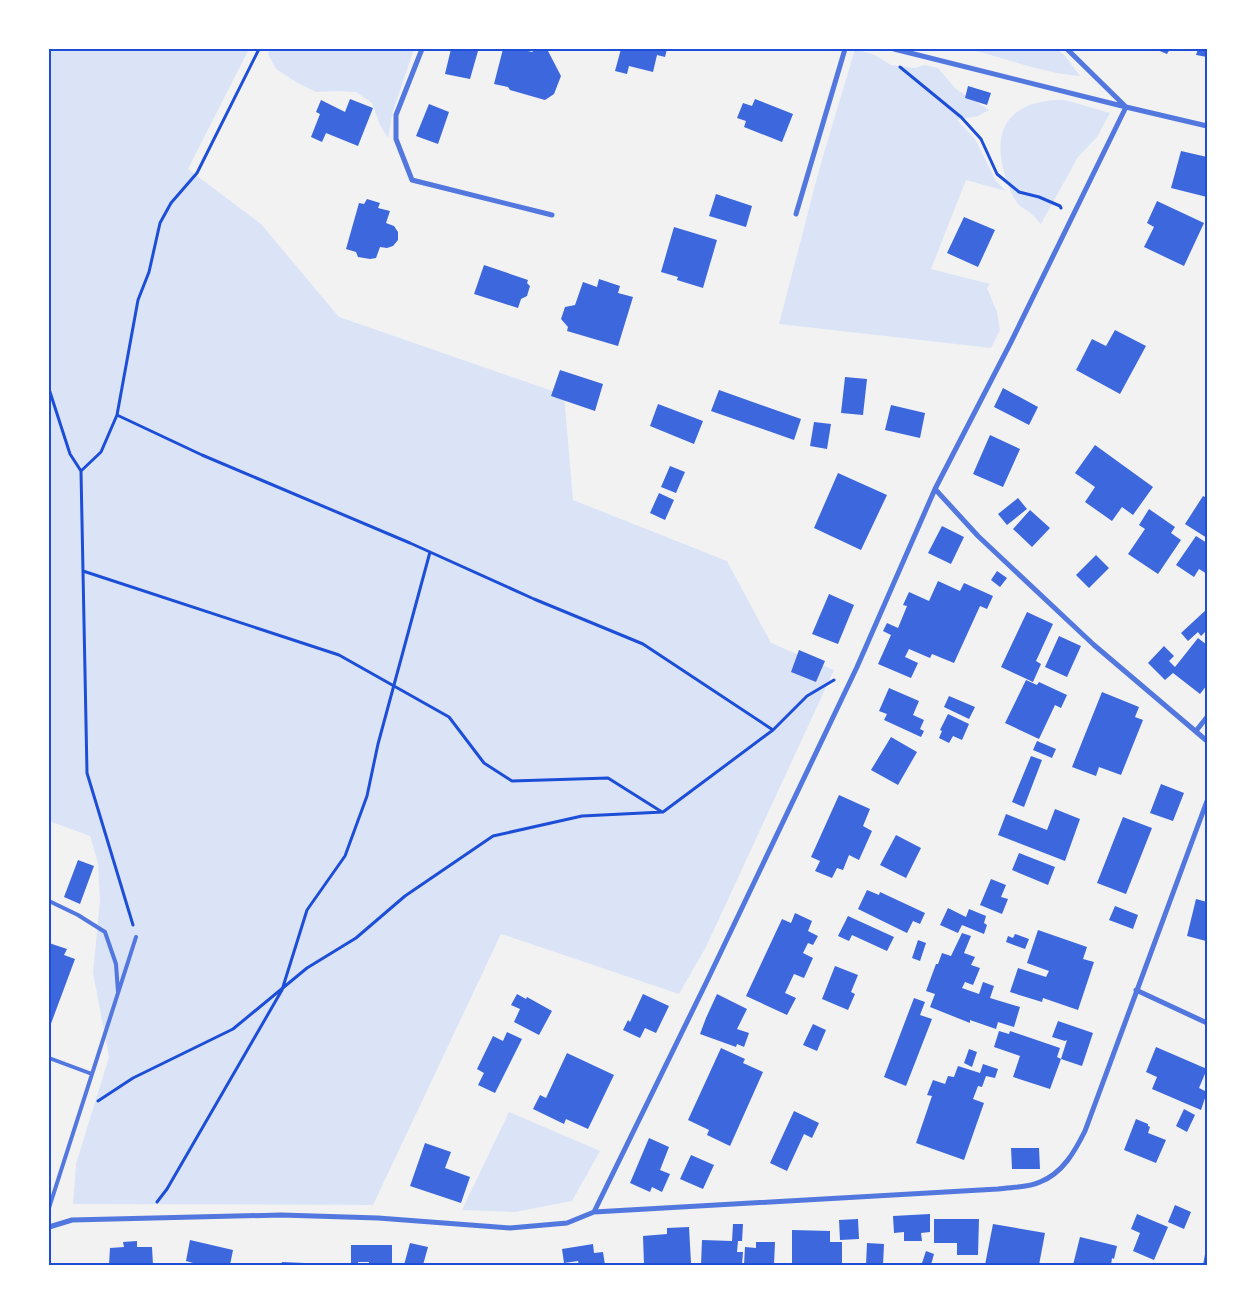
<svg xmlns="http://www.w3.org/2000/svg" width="1256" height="1314" font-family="'Sofia Sans Condensed',sans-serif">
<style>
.green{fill:#dbe4f7}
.building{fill:#3d67dc}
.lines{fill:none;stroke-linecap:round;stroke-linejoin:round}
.path{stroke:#1d4ed8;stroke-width:3}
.service{stroke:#5277de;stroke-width:4}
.minor{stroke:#5277de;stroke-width:5}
.neatline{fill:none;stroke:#1d4ed8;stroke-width:2}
</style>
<rect width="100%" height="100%" fill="#f2f2f2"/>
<path class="green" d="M49 49H249L188 169 261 224 339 317 564 395 573 500 727 561 771 643 834 670 706 947 679 994 501 934 373 1205 73 1204 76 1164 109 1057 93 973 100 900 98 863 90 836 49 821Z
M269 49H414L393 111 388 138 380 125 372 103 356 92 339 91 316 92 296 82 276 69 268 54Z
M855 49 875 55 891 65 915 68 924 65 938 68 956 89 989 110 978 116 957 120 975 139 996 181 1006 191 966 180 931 269 990 284 987 288 997 312 1000 330 991 348 779 324 819 170Z
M966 49H1057L1065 56 1080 76C1041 73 1004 57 966 49Z
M1053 100H1065L1110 113 1097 137 1078 157 1041 224C1037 220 1034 216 1030 213 1026 209 1021 208 1018 204 1010 193 1006 180 1003 168 993 127 1012 104 1053 100Z
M509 1112 600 1151 572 1201 515 1212 462 1210Z"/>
<path class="building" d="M451 49H467L478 51 470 79 445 74Z
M503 49H520L532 52 536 49 548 51 561 76 554 94 545 100 510 90 508 87 494 84Z
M621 49H667L665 57 657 55 653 72 629 66 627 74 615 71Z
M1155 49H1170L1167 54Z
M1198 49H1207V57L1196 55Z
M968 86 991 93 987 105 965 98Z
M350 99 373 108 358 146 326 133 322 142 311 137 320 114 316 112 321 100 345 112Z
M755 99 793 114 782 142 744 127 746 121 737 118 743 103 752 106Z
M429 104 449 112 438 144 416 136Z
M1181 151 1207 157V197L1171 188Z
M716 194 752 206 746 227 709 216Z
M367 199 380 203 378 208 390 211 386 223 394 226 398 232V240L393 246 387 248 380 247 376 258 370 259 358 257 356 252 346 249 359 203 364 204Z
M1157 201 1204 223 1184 266 1144 247 1154 227 1147 223Z
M964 217 995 230 978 267 947 253Z
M674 227 717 240 703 288 677 280 678 277 661 272Z
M484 265 528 280 527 283 530 286 527 296 521 299 518 308 474 294Z
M599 279 620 286 618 293 633 297 618 346 567 331 568 327 561 319 565 307 575 305 583 282 597 287Z
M1115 330 1146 346 1120 394 1076 370 1092 339 1106 346Z
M560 370 603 384 595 411 551 396Z
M845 377 867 379 863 415 841 413Z
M1003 388 1038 407 1029 425 994 407Z
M719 390 801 419 794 440 711 411Z
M658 404 703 421 694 444 650 426Z
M891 405 925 413 920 438 885 430Z
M814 422 831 424 827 449 810 446Z
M990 435 1020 449 1003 487 973 474Z
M1095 445 1153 487 1133 515 1122 507 1112 521 1085 502 1095 487 1075 473Z
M670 466 685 472 676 493 661 487Z
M838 473 887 495 861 550 814 528Z
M659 493 674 500 665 520 650 513Z
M1203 496 1207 498V538L1185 524Z
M1018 498 1027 509 1007 525 998 514Z
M1149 509 1175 527 1171 533 1181 540 1158 574 1128 554 1145 529 1139 525Z
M1030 510 1050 528 1032 547 1013 529Z
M942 526 964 537 951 564 928 553Z
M1196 536 1207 543V574L1199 569 1194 577 1176 565Z
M1096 555 1109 568 1089 588 1076 575Z
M997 571 1007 578 1000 587 991 580Z
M938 581 960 591 964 583 993 596 987 609 980 606 954 663 932 654 930 658 909 649 905 657 918 663 911 678 878 664 891 635 883 631 887 623 898 628 907 606 903 605 909 592 929 601Z
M829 594 854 605 838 644 812 634Z
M1207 609V630L1201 636 1198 632 1188 641 1181 633Z
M1027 612 1053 624 1036 661 1041 664 1033 682 1001 667Z
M1059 636 1081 646 1067 677 1045 667Z
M1198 638 1207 645V685L1200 694 1173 673 1165 680 1148 663 1164 646 1174 656 1169 661 1175 667Z
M799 650 825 661 816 682 791 672Z
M1026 680 1037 685 1039 682 1067 695 1061 708 1055 705 1039 739 1005 723Z
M889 688 919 701 913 715 924 720 920 729 924 731 921 737 884 720 887 714 879 711Z
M1102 692 1139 707 1135 717 1143 720 1121 775 1099 767 1096 776 1072 767Z
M949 696 975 707 969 719 944 707Z
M948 714 969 724 962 740 953 736 949 743 939 738 942 731 940 730Z
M891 737 917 752 898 785 871 770Z
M1037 741 1056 749 1052 758 1033 750Z
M1031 756 1042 760 1024 807 1012 802Z
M1161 784 1184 793 1173 821 1150 813Z
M839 795 870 809 863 826 872 831 859 860 849 855 843 870 837 868 832 878 815 871 820 861 811 857Z
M1055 809 1080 819 1065 861 998 835 1006 814 1047 830Z
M1123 817 1152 828 1126 894 1097 883Z
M896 835 921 848 906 878 880 865Z
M1019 853 1055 867 1048 885 1012 870Z
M78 860 94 866 80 904 64 897Z
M991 879 1006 885 1001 897 1008 899 1002 914 980 905Z
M867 890 879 895 880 892 925 913 920 924 913 921 907 933 858 909Z
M1196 899 1207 902 1206 941 1187 936Z
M1115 906 1138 915 1133 929 1109 920Z
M948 908 966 917 969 909 986 916 984 923 987 925 984 934 962 925 958 933 940 925Z
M795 913 812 921 808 931 818 936 813 945 808 943 803 953 813 958 804 978 794 974 785 993 796 998 787 1015 746 996 782 919 791 923Z
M848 916 894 937 887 951 852 935 849 941 838 936Z
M1038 930 1087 947 1083 959 1094 962 1078 1010 1043 998 1042 1002 1010 992 1018 968 1046 977 1049 971 1027 963Z
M962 933 971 936 964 953 975 957 971 965 980 968 973 985 965 982 962 988 979 994 983 982 994 986 990 998 1020 1007 1014 1027 998 1022 996 1029 970 1020V1023L930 1007 935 994 926 991 936 964H938L942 953 951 956Z
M1015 934 1029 939 1025 949 1006 942 1008 936 1013 938Z
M918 940 926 943 920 961 912 958Z
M49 943 67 949 64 955 75 959 49 1029Z
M835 966 858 975 851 992 855 994 848 1010 822 999Z
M517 994 526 999 527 997 552 1011 539 1035 514 1022 520 1009 511 1005Z
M643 994 669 1006 656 1033 645 1028 640 1038 623 1030 628 1020 630 1022Z
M717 994 747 1009 737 1029 749 1033 744 1047 737 1044 736 1047 700 1034 706 1018Z
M914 998 925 1002 920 1015 932 1019 906 1086 884 1077Z
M1058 1021 1093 1033 1082 1066 1061 1059 1067 1040 1065 1041 1052 1037Z
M813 1024 826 1030 817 1051 803 1045Z
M999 1031 1009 1034 1010 1031 1060 1048 1057 1057 1061 1059 1050 1089 1013 1077 1020 1056 994 1047Z
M507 1032 522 1039 495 1093 478 1085 484 1073 477 1069 493 1036 503 1041Z
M1156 1047 1207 1069 1199 1088 1207 1092 1201 1110 1152 1089 1157 1077 1146 1072Z
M721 1048 745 1059 743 1063 763 1072 730 1146 707 1135 709 1130 688 1120Z
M969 1049 977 1052 972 1067 964 1063Z
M567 1053 614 1075 588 1129 566 1119 564 1124 533 1109 540 1095 546 1098Z
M983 1064 998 1069 995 1078 986 1076 982 1087 978 1086 973 1099 984 1103 964 1160 916 1143 932 1096 927 1095 933 1080 945 1084 948 1076 954 1077 958 1066 980 1073Z
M1184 1109 1195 1115 1187 1132 1176 1126Z
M794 1111 819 1123 812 1138 804 1134 787 1171 770 1163Z
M1136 1119 1148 1124V1126L1150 1127 1148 1133 1166 1140 1156 1163 1124 1150Z
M649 1138 669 1147 660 1170 670 1174 662 1192 652 1187 650 1192 630 1183Z
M425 1143 451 1152 445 1168 470 1177 461 1203 410 1186Z
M1011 1148H1039L1040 1169H1012Z
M691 1155 714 1165 703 1189 680 1179Z
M1175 1205 1191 1212 1184 1229 1168 1222Z
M930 1214V1232L921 1233 922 1241H904V1232L894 1233 893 1216Z
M1137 1214 1168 1227 1154 1260 1133 1251 1140 1233 1131 1229Z
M858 1219 859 1239 840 1240 839 1220Z
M934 1219H979L978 1255H957V1243H934Z
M733 1224H743L742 1241H738L737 1252H743L742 1265H701L702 1240 732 1241Z
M993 1224 1045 1233 1039 1265H985Z
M689 1227 691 1263 674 1265H644L643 1236 667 1234V1228Z
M792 1230 830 1231V1242H842V1265H792Z
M1080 1237 1117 1246 1114 1259 1112 1258 1111 1265H1073Z
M190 1240 233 1250 230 1265H193V1263L186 1261Z
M137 1241V1247H152L153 1265H109L110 1248 124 1247 123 1242Z
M756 1242H775L774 1265H744L745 1247 756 1248Z
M410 1243 428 1247 423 1265H404Z
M867 1243 884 1244 883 1265H866Z
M593 1244 594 1253 603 1252 605 1265H579L578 1261 564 1263 562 1249Z
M351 1245H392V1265H369V1262H358V1265H351Z
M1206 1249 1207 1265H1203Z
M926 1251 934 1254 931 1265 922 1263Z
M282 1262 328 1264V1265H281Z"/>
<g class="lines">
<path class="path" d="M900 67 961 117 981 139 997 174 1019 192 1039 197 1060 206 1061 208
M49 389 70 454 81 471 87 773 133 925
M81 471 101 452 117 415 138 300 149 272 160 223 171 203 197 173 259 49
M83 571 339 655 449 717 484 763 512 781 608 778 662 812
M773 730 807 696 834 680
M98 1101 133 1078 233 1029 307 968 356 938 405 896 493 836 582 816 663 812 773 730 643 644 534 599 410 543 202 455 117 415
M157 1202 167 1189 282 990 307 910 345 856 367 796 378 744 430 552"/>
<path class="service" d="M49 901 78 915 105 932 116 964 118 992
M49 1058 92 1074
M49 1208 136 937"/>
<path class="minor" d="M422 49 396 115V139L412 180 552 215
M894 49 1126 107 1207 126
M796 214 845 49
M935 489 978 536 1094 645 1207 741
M1196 731 1207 717
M1136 990 1207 1023
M594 1212 707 981 857 667 935 489 1011 342 1126 107 1067 49
M49 1227 72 1220 281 1215 378 1218 510 1228 567 1223 594 1212 998 1189C1011 1187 1028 1188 1040 1182 1063 1173 1075 1151 1085 1131L1207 801"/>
</g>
<rect width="1256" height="1314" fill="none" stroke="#ffffff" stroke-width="100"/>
<rect x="50" y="50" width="1156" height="1214" class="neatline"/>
</svg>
